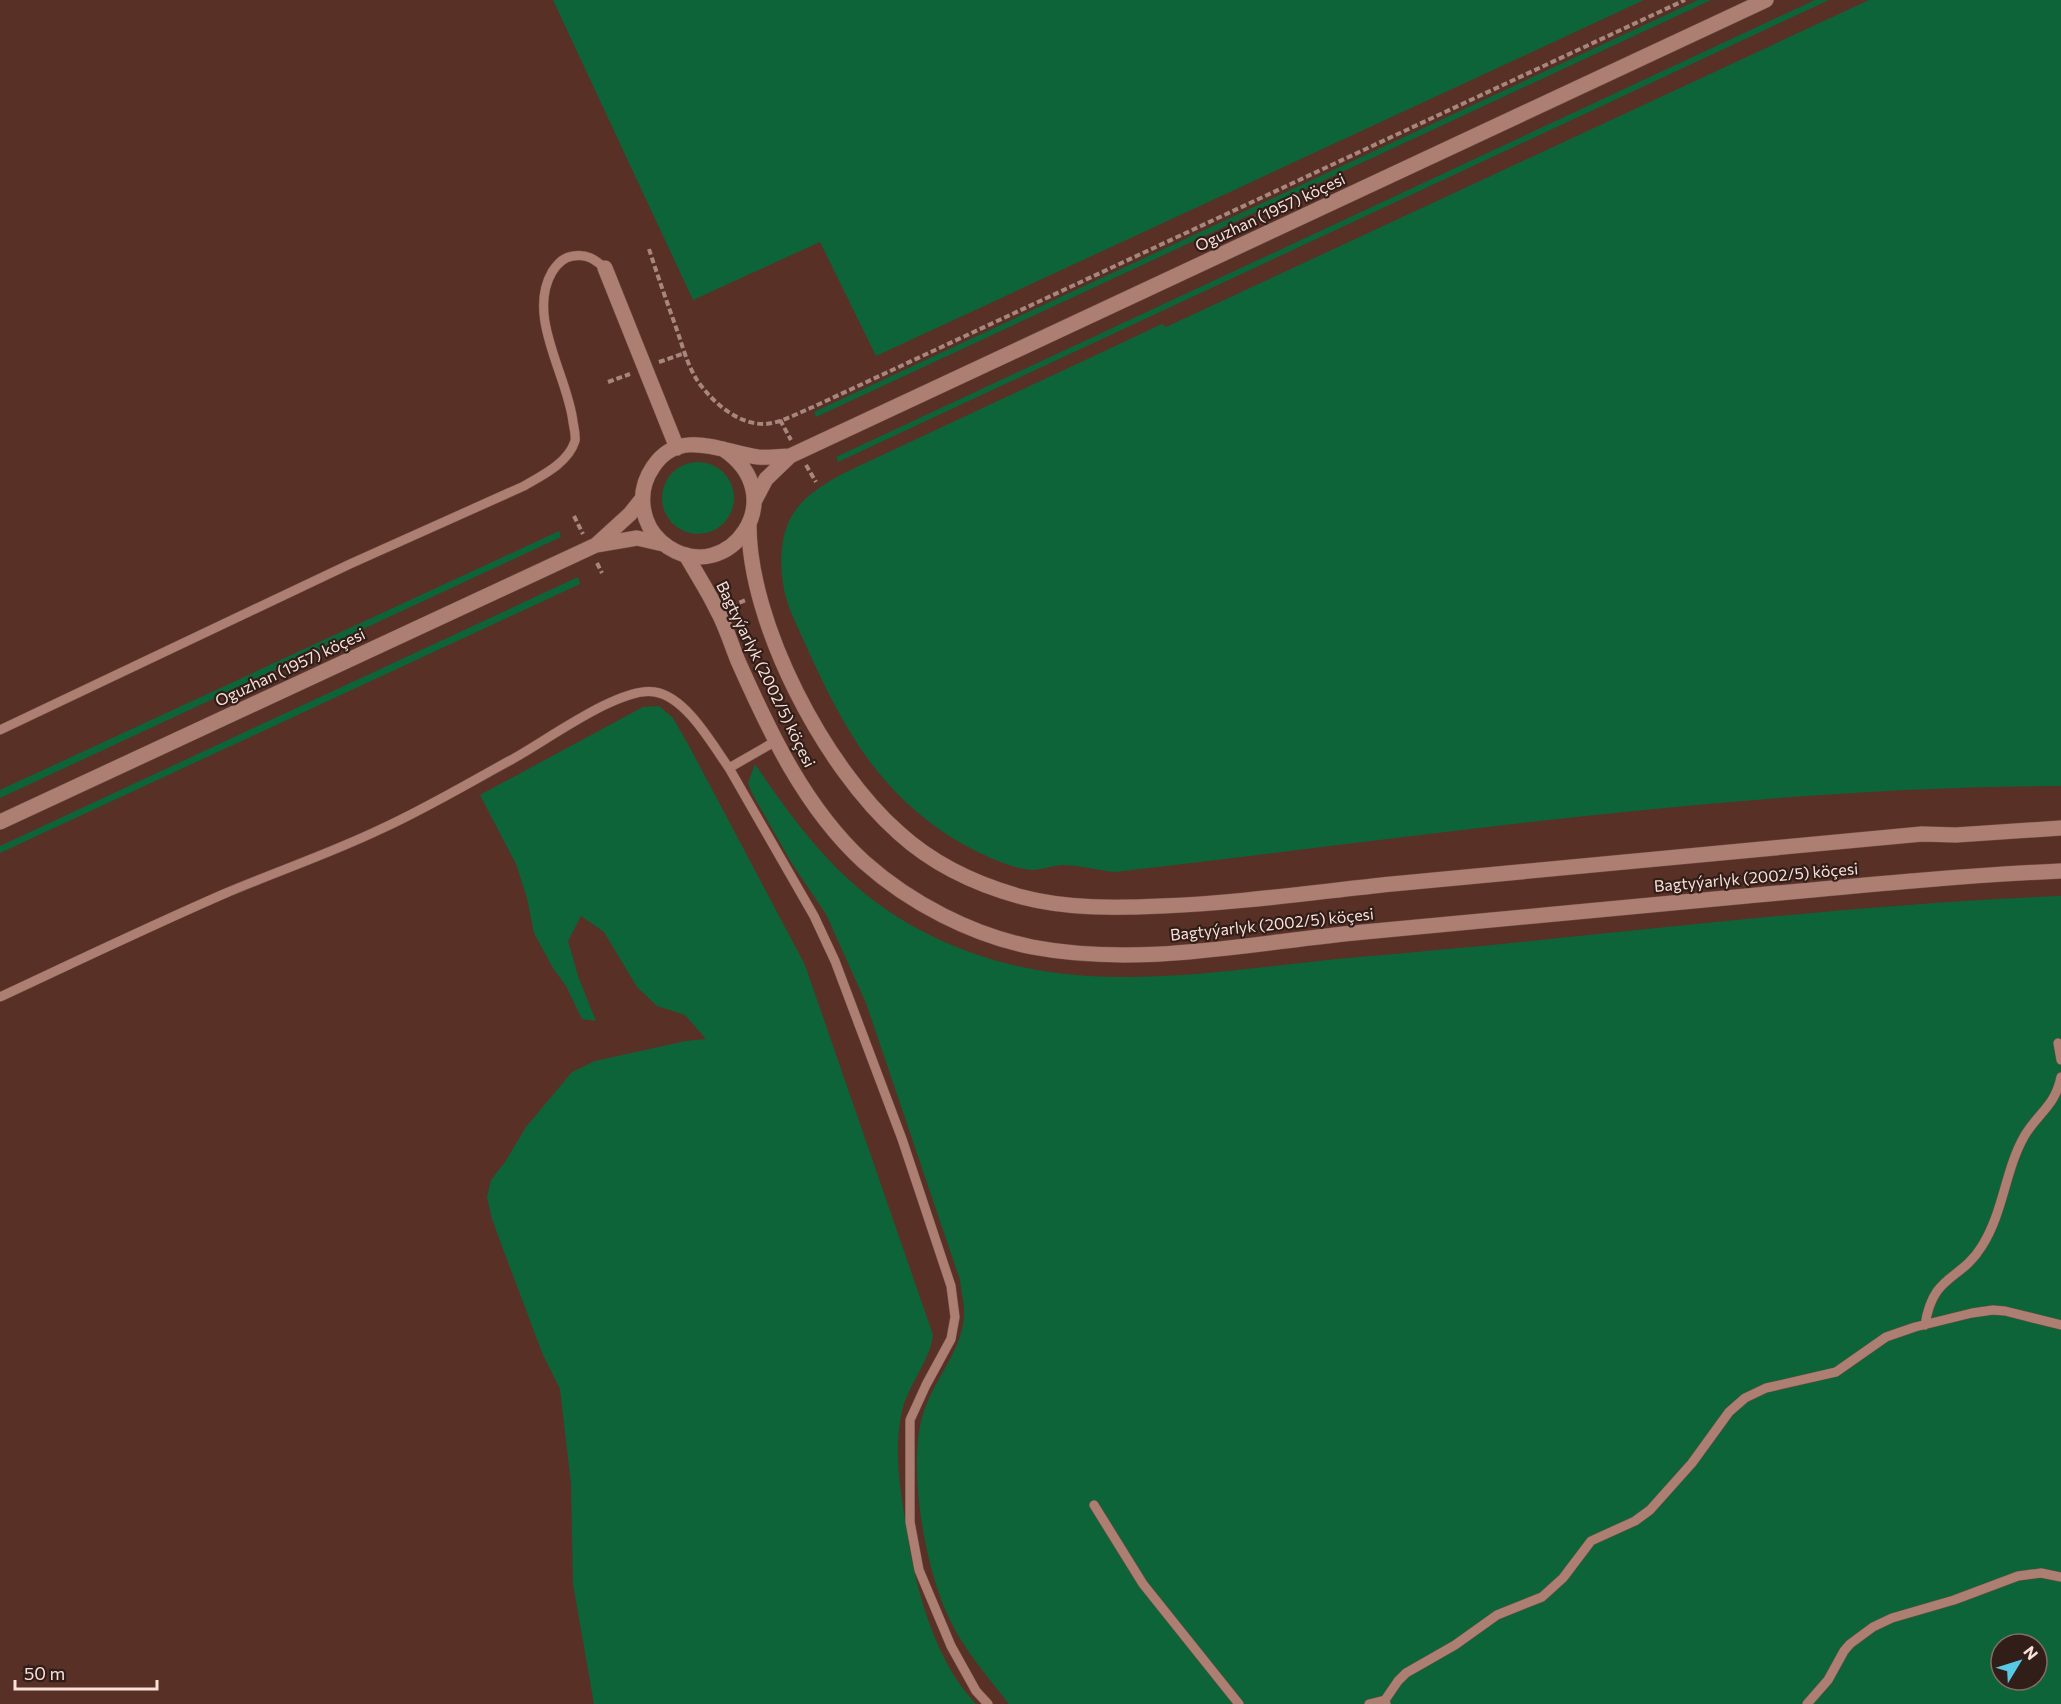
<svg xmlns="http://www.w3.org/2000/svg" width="2061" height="1704" font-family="Commissioner,sans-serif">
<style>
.green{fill:#0e6439;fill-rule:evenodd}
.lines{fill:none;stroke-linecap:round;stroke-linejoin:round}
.service-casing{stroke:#714f46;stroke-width:10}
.tertiary-casing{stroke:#714f46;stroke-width:16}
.secondary-casing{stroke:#714f46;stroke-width:16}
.path{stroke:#a7867d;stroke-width:4;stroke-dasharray:6 3;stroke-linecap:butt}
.service{stroke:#ad7e72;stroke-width:9}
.tertiary{stroke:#ad7e72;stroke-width:15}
.secondary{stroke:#ad7e72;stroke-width:15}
.labels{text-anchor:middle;stroke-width:4.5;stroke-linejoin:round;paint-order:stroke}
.street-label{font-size:16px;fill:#fae0d9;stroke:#311e19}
</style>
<rect width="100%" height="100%" fill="#583026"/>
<path class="green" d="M553 0H1644L876 356 820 242 693 300Z
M1698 0H1711L816 417 814 412Z
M1815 0H1829L838 462 836 457Z
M1869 0H2061V786C1743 787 1429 836 1115 872 1097 870 1078 865 1061 865 1052 866 1043 869 1034 870 1010 870 966 847 946 834 916 814 889 788 868 759 841 722 822 681 803 639 796 623 787 606 784 589 780 569 780 544 787 526 797 499 822 485 846 472L1162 324 1166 327Z
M662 498a36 36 0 1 1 72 0a36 36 0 1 1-72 0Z
M559 531 561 537 0 798V790Z
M578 577 580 584 0 853V846Z
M659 706 673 718 688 744 805 965 933 1335C929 1363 909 1383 902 1411 894 1447 899 1483 905 1519 912 1570 924 1621 949 1667 956 1680 966 1693 976 1704H594L573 1584 571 1484 560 1389 543 1355 503 1249 492 1219 487 1197 491 1180 505 1162 526 1127 572 1072 595 1061 686 1041 706 1039 685 1015 657 1006 637 987 604 932 581 916 568 941 579 979 596 1021 582 1019 566 986 553 968 534 933 527 898 516 864 480 795 643 707Z
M755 764C816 855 870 918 978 955 1102 997 1232 968 1359 957 1593 938 1826 905 2061 896V1704H1009C988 1677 964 1650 949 1618 925 1568 905 1461 925 1408 936 1378 962 1349 964 1316 965 1305 961 1292 960 1280L866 1003 826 914 791 862 752 793 748 783ZM2001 1644H2037V1680H2001Z"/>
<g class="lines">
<g class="service-casing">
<path id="service" d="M0 730 350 564 524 486C543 475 568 463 575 441 576 435 574 428 573 422 568 376 526 317 552 272 557 264 563 257 573 256 588 254 594 259 605 268
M729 768 814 916 835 961 902 1139 951 1286 955 1317 951 1339 926 1385 910 1420V1522L919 1570 951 1646 976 1691 988 1704
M0 997C75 962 150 926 226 893 278 871 331 853 381 829 425 809 467 784 509 761 542 744 620 685 655 692 686 697 712 744 729 768L776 741
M2058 1043 2061 1060
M1925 1325C1933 1273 1960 1282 1982 1246 2004 1211 2005 1169 2025 1135 2039 1112 2055 1106 2061 1077
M1094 1505 1143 1584 1239 1704
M1369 1704 1385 1700
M1386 1704 1385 1700 1398 1681 1406 1673 1455 1645 1497 1615 1542 1597 1563 1578 1591 1541 1635 1521 1650 1510 1692 1463 1729 1412 1745 1398 1766 1388 1836 1372 1886 1337 1915 1327 1972 1313 1993 1310 2005 1311 2061 1325
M1807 1704 1828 1680 1844 1651 1850 1644 1873 1627 1892 1618 1954 1600 2018 1576 2041 1573 2061 1577"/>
</g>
<g class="tertiary-casing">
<path id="tertiary" d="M749 525C749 624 825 768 899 833 933 864 978 885 1022 897 1067 909 1116 908 1162 906 1239 903 1315 892 1392 884 1568 866 1745 851 1922 834L1956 835 2061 828
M686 555C696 573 708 591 717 610 726 626 731 644 738 661 770 733 805 808 864 862 910 903 972 935 1032 947 1143 968 1254 942 1364 932 1488 920 1612 909 1736 897 1844 887 1952 876 2061 871"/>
</g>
<g class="secondary-casing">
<path id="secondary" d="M605 268 677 448
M723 449C794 496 729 587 668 547 658 540 650 531 646 519 640 501 642 483 653 467 679 427 722 452 758 457 768 458 780 456 790 456
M642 499 630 514 596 545 637 538 663 544
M755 500 766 479 790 456 1766 0
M0 822 596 545"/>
</g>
<path class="path" d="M649 249C658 277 668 305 678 333 683 348 688 366 697 380 711 401 738 425 765 424 781 423 798 413 813 407L1685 0
M659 362 685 353
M608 382 630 374
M780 420 791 440
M806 465 816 482
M574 516 583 534
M597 563 602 573
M731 606 746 600"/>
<use href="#service" class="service"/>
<use href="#tertiary" class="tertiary"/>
<use href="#secondary" class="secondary"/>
</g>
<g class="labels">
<g class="street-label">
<text transform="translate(1270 212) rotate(-25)" y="6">Oguzhan (1957) köçesi</text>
<text transform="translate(290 667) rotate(-25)" y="6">Oguzhan (1957) köçesi</text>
<text transform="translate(766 674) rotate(64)" y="6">Bagtyýarlyk (2002/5) köçesi</text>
<text transform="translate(1756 877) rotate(-5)" y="6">Bagtyýarlyk (2002/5) köçesi</text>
<text transform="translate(1272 924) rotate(-6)" y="6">Bagtyýarlyk (2002/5) köçesi</text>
</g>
</g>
<g transform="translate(2019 1662) rotate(52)"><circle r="28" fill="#311e19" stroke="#816c66" stroke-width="1.5"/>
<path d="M0-4.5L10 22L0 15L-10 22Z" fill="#57c9e2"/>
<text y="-9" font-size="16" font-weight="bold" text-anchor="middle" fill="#fae0d9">N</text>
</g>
<path d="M15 1680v9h142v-9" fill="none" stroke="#fae0d9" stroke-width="3"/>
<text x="24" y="1680" font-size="18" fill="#fae0d9" stroke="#311e19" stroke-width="4.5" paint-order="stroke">50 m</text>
</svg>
